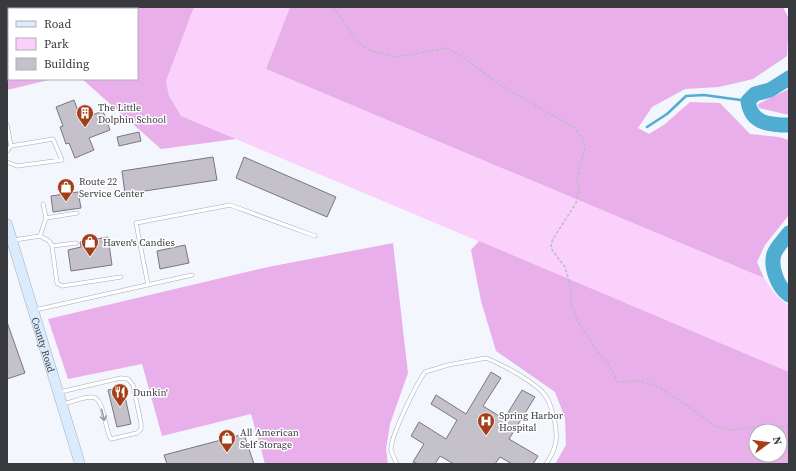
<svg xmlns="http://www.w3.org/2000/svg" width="796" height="471" font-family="'Source Serif 4',serif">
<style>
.green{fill:#f9d1fa}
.forest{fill:#e8afeb;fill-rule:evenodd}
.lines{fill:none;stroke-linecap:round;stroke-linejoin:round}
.stream{stroke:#50add1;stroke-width:2.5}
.river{stroke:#50add1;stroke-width:15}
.building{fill:#c4c1ca;stroke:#79767f}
.service-casing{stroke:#a9abb4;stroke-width:4.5}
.secondary-casing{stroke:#a9abb4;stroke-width:11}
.path{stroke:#babcc3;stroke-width:1.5;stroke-dasharray:3 2;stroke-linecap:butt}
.service{stroke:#fff;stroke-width:3.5}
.secondary{stroke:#d9ebfd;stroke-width:10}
.oneway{stroke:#9c9c9e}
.labels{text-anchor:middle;stroke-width:3;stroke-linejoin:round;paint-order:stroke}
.poi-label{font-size:10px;fill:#393a3e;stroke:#fff;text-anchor:start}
.street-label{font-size:10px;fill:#393a3e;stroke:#fff}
</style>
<rect width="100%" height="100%" fill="#f4f6fe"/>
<path class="green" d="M194 7H290L266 69 764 278 775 294 789 306V372L181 116 169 97 166 81Z"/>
<path class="forest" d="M97 7H194L166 81 169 96 181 116 236 139 161 149 82 79H137V9H86Z
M290 7H783L789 19 787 56 753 79 719 87 685 89 652 107 638 128 649 134 665 124 690 102 720 103 750 134 779 137 789 140V215L765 245 757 262 764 278 266 69Z
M7 31H9V79H53L7 90Z
M789 89V115L759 108 758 104Z
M479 241 789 372V464H555L566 445 565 418 555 392 496 351 481 301 471 250ZM756 431H780V455H756Z
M393 243 408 373 390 424 386 449 388 464H265L251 414 162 436 142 364 68 379 48 319 268 267Z"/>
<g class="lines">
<path class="stream" d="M647 127 667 114 686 96 704 95 748 101"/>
<path class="river" d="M789 78 770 90 755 94 748 101C751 124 770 125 789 125
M789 233C784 240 777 246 774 254 770 267 778 288 789 295"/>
</g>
<path class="building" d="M74 100 81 119 103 111 110 130 89 138 94 150 75 158 69 143 66 144 60 127 63 126 56 107Z
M139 132 141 141 119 146 117 137Z
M213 157 217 180 125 194 122 171Z
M244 157 336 197 327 217 236 178Z
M78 192 81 208 53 212 51 196Z
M108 237 112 265 71 271 68 250 81 247 80 242Z
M185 245 189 263 160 269 157 251Z
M7 322 25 373 7 379Z
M491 372 501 378 483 406 504 419 522 390 535 397 509 439 538 456 533 464H512L500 457 495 464H454L440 456 435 464H418L413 462 424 444 411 436 419 422 446 439 457 420 431 404 436 395 466 414Z
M123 387 131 424 117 427 108 390Z
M244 434 254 464H167L164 455Z"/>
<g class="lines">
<g class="service-casing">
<path id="service" d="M7 125 11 146
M7 151 11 146 53 139 62 160 17 166 7 162
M43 204 46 218
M40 236 46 218 77 213
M14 240 40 236 49 241 52 246 57 283 62 286 121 277
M52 246 76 243
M148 285 136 223 230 205 315 236
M35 310 192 275
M60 392 121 378 128 379 133 385 141 423V429L137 433 111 439C104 429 105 398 92 397 83 397 72 402 63 404
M397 464C395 460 392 454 391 450 390 437 417 383 425 372L448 365 486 358C501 364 535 382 544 394 552 403 559 433 555 445 554 452 550 458 546 464"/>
</g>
<g class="secondary-casing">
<g id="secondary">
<path id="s1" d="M7 224 80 464"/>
</g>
</g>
<path class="path" d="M333 7 359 43 371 51 396 57 447 48 464 58 500 85 575 128 583 139 585 148 577 178 579 188 576 203 553 239 551 244 552 250 565 267 570 284 571 303 578 322 597 351 608 363 618 382 638 381 655 385 684 403 716 427 731 430 759 426 769 431
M761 426 782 427 789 425
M780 438 789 454"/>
<use href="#service" class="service"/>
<use href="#secondary" class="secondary"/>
</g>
<defs><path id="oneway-shaft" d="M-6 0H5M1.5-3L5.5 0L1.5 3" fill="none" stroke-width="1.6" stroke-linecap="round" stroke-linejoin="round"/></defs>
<use class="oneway" href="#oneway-shaft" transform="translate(103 415) rotate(76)"/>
<defs>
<g id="building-pin" transform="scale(0.9)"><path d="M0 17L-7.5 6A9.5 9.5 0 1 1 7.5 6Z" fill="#a43e18" stroke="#fff"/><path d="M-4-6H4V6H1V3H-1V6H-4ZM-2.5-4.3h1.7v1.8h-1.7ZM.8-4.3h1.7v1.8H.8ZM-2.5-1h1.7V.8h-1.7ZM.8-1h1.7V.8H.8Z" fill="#fff"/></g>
<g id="shop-pin" transform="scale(0.9)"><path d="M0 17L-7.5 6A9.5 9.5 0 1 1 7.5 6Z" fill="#a43e18" stroke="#fff"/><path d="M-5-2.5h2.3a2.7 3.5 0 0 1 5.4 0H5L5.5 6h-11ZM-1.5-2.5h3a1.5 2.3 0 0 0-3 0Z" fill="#fff"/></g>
<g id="restaurant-pin" transform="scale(0.9)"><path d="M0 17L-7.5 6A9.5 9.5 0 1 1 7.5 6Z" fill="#a43e18" stroke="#fff"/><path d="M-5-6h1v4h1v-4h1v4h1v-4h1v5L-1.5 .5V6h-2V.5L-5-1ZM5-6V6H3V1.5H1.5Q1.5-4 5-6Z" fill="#fff"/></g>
<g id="hospital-pin" transform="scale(0.9)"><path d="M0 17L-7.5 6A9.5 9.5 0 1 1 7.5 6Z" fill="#a43e18" stroke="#fff"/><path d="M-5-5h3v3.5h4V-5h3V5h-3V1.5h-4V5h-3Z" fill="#fff"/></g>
</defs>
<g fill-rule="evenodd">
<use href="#building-pin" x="85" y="113"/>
<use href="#shop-pin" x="66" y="187"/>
<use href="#shop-pin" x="90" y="242"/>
<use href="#restaurant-pin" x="120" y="392"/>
<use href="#hospital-pin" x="486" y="421"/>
<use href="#shop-pin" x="227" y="438"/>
</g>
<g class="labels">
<g class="poi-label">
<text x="98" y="111">The Little<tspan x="98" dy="12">Dolphin School</tspan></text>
<text x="79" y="185">Route 22<tspan x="79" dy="12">Service Center</tspan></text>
<text x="103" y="246">Haven's Candies</text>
<text x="133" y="396">Dunkin'</text>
<text x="499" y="419">Spring Harbor<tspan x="499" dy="12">Hospital</tspan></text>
<text x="240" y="436">All American<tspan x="240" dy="12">Self Storage</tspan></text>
</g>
<g class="street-label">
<text dy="4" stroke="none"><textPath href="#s1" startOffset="126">County Road</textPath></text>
</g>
</g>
<rect width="796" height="471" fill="none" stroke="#393a3e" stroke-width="16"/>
<rect x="8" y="8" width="130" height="72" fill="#ffffff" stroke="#b0b0b2"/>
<rect x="16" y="21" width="20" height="6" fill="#d9ebfd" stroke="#b0b0b2"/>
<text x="44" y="28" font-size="12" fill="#393a3e">Road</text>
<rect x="16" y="38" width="20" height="12" fill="#f9d1fa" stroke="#b0b0b2"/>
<text x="44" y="48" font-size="12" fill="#393a3e">Park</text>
<rect x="16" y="58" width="20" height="12" fill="#c4c1ca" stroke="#b0b0b2"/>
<text x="44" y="68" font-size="12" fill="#393a3e">Building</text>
<g transform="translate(768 443) rotate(76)"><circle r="19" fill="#ffffff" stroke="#b0b0b2"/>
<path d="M0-3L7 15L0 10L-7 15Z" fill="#a43e18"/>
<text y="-6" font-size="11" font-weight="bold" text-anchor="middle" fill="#393a3e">N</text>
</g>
</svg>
